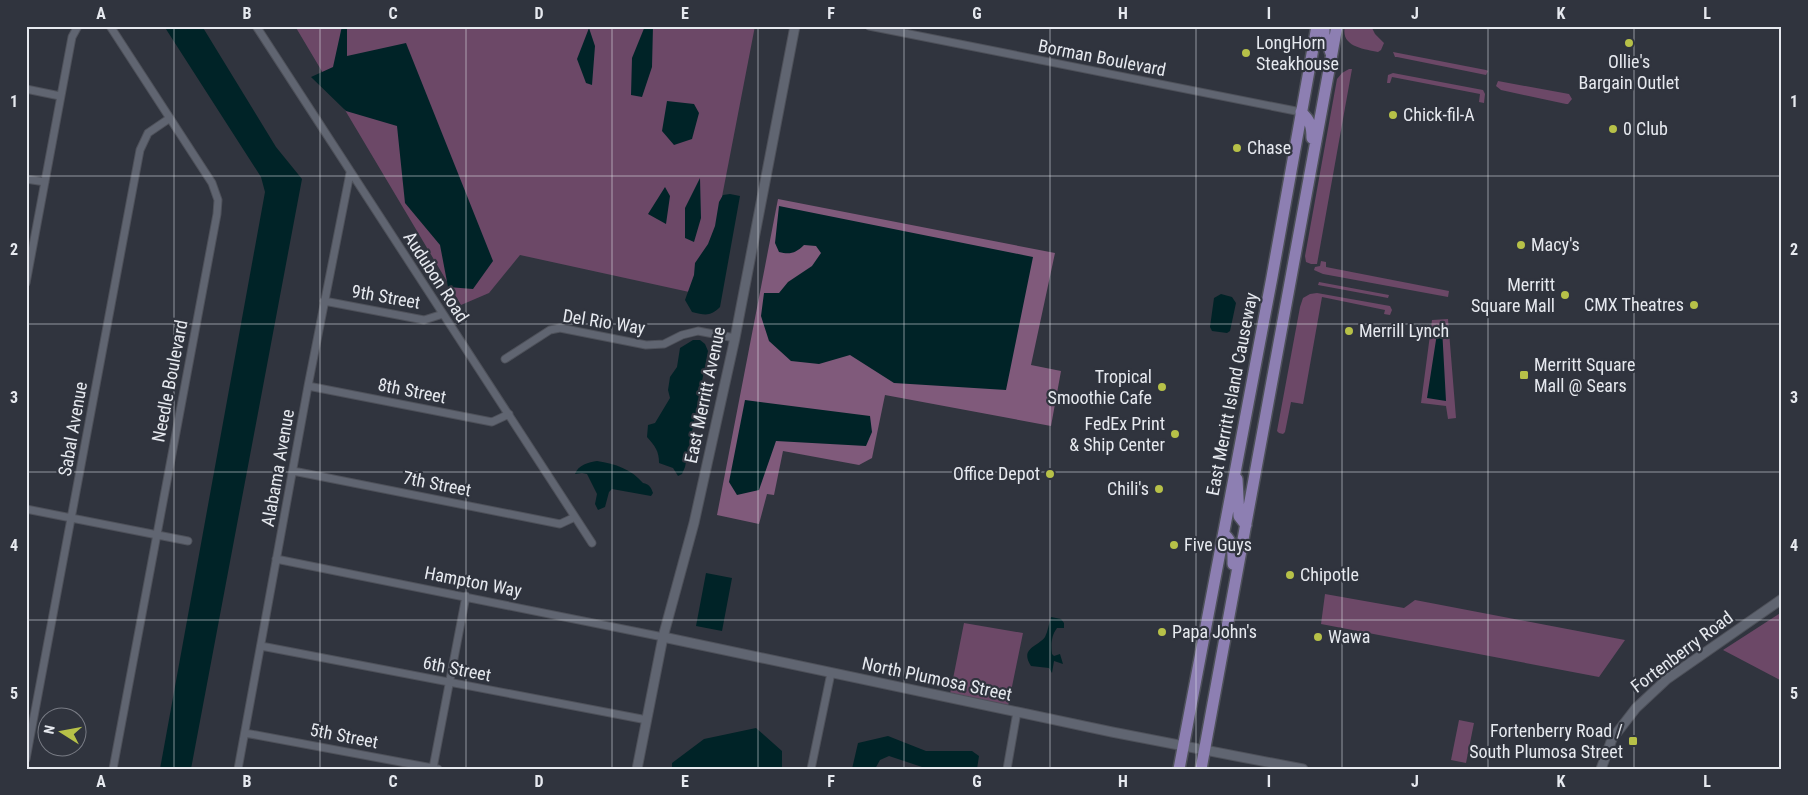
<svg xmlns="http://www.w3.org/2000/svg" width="1808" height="795" font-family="'Roboto Condensed',sans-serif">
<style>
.green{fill:#6c4867}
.forest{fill:#805a7b}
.water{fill:#002327}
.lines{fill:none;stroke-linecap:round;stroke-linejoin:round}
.minor-casing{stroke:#4e515a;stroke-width:9}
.tertiary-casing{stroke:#4e515a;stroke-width:11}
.primary-casing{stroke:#4e515a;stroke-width:14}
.minor{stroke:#606571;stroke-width:7}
.tertiary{stroke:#606571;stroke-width:9}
.primary{stroke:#8d7fb2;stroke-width:11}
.grid{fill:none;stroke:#e6e9ef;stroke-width:1;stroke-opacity:0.55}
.poi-dot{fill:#b7c148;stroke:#30343e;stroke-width:2}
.labels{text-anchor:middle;stroke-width:4.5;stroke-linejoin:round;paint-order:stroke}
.poi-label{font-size:18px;fill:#e6e9ef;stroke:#30343e;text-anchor:start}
.street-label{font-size:18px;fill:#e6e9ef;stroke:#30343e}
.neatline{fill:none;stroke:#e6e9ef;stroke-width:2}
.grid-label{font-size:16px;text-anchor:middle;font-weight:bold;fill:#e6e9ef}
</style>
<rect width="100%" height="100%" fill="#30343e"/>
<path class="green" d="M295 26H755L703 295 520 255 489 293 461 305Z
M1345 26H1371L1375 34 1384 43 1381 50 1378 52C1364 49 1340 47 1345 26Z
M1393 52 1486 70 1488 71 1486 75 1397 57H1395Z
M1349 69H1352L1350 80 1317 264H1311L1306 262 1305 256 1337 79 1342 73Z
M1393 73 1483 90 1485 94 1484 103 1479 102 1480 94 1392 77 1390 83H1387L1388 75Z
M1498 81 1569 94 1572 99 1568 104H1566L1501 90 1496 86Z
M1321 261 1326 262V267L1449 291 1448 297 1323 274 1314 270 1315 267 1320 266Z
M1319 282 1389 295 1388 298 1318 285Z
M1317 293 1390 306 1392 310 1390 315 1384 314 1385 310 1322 297 1303 404 1291 402 1285 432 1283 434 1279 433 1277 431 1300 307 1303 298 1310 294Z
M1448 319 1456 418 1448 419 1446 406 1421 403 1432 320Z
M1325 594 1404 608 1415 600 1625 640 1599 677 1321 624Z
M1782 612V681L1723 650Z
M964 623 1023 633 1008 706 950 694Z
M1459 720 1474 723 1466 763 1451 760Z"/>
<path class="forest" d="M778 199 1055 253 1031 365 1061 371 1051 426 885 395 872 458 859 465 783 451 774 495 767 494 759 524 717 515Z"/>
<path class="water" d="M164 26H202L276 147 302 179 191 769H160L265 192 261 177Z
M342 26H347V56L406 43 493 261 473 289 448 287 440 245 405 203 397 126 346 111 311 77 333 67Z
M645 26H653L652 67 642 97 631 95 632 58Z
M589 28 595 46 592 85 586 83 577 59Z
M667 101 694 104 699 113 692 139 674 145 662 131Z
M700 178 701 218 694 242 685 238V208Z
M665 187 670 196 666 224 648 214Z
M730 194 740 196 720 307C710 317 705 315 692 312L685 300 694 275 695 263 708 244 715 226 719 202 723 195Z
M779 206 1033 257 1006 390 894 383 850 355 819 364 791 361 769 341 761 316 764 293H779L788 282 812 266 821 253 816 246 804 245C796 253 790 255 779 252L775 243Z
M1221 294 1232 297 1236 303 1230 331 1227 333 1212 331 1210 327 1214 298Z
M1438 327 1442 328 1446 401 1427 398Z
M693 340H700L705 344 708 351 685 467 682 474 678 476 673 468 659 463C659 451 655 446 647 437L648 425 655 423 670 398 668 390 670 377 677 367 680 348Z
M745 400 870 416 872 432 866 446 776 441 759 490 737 495 729 482Z
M597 461C616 464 631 469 643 483 649 484 651 487 653 493L651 496 612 489 609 492 605 507 598 510 595 504 597 494 587 474 582 473 575 474C578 465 589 462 597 461Z
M706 573 732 578 722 631 696 626Z
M1051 617 1061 619 1064 623V628H1057C1051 636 1051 645 1052 654L1054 656 1060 654 1063 664 1054 661 1052 673 1049 668 1031 666C1019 648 1039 646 1045 637 1048 631 1049 623 1051 617Z
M756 728 782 751V769H672V763L704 739Z
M888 736 926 751H972L979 756 977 769H928L889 756 880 760 875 769H852L858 743Z"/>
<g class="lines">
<g class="minor-casing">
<path id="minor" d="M110 26 212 183 218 200 217 214 113 769
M256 26 592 543
M869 26 1301 112
M26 89 60 96
M26 179 45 182
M26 283 72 37 78 26
M324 301 424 320 443 314
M505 359 550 330 560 328 646 345 664 344 682 335 698 331 735 338
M308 386 492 422 509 414
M293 471 560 524 575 517
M26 509 188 541
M276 559 663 637
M261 646 647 720
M245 733 438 769
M26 759 140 150 148 133 170 118
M433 768 466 596
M238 769 308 386 350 173
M811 769 831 673
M1007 769 1017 712"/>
</g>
<g class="tertiary-casing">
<path id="tertiary" d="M663 637 1112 732 1303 769
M637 769 663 637 694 523 735 338 795 26
M1601 769 1612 739 1636 708 1667 679 1782 599"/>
</g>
<g class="primary-casing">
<path id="primary" d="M1324 26V35L1331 53
M1301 112C1310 120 1312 126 1312 138
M1237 479 1239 516 1246 525
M1224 534C1234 544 1233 550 1233 564
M1179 769 1272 277 1317 26
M1201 769 1337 26"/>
</g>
<use href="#minor" class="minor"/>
<use href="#tertiary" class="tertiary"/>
<use href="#primary" class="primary"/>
</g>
<path class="grid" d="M174 26V769M320 26V769M466 26V769M612 26V769M758 26V769M904 26V769M1050 26V769M1196 26V769M1342 26V769M1488 26V769M1634 26V769M26 176H1782M26 324H1782M26 472H1782M26 620H1782"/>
<g class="poi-dot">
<circle cx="1629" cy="43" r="5"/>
<circle cx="1246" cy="53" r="5"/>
<circle cx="1393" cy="115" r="5"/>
<circle cx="1613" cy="129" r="5"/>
<circle cx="1237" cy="148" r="5"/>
<circle cx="1521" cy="245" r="5"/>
<circle cx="1565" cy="295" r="5"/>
<circle cx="1694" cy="305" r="5"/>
<circle cx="1349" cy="331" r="5"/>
<rect x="1519" y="370" width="10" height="10" rx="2.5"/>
<circle cx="1162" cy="387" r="5"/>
<circle cx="1175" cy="434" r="5"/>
<circle cx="1050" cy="474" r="5"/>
<circle cx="1159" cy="489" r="5"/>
<circle cx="1174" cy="545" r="5"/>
<circle cx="1290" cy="575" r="5"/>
<circle cx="1162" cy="632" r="5"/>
<circle cx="1318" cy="637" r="5"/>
<rect x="1628" y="736" width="10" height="10" rx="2.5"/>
</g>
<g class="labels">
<g class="poi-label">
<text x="1256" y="49">LongHorn<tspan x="1256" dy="21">Steakhouse</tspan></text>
<text x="1629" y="68" text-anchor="middle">Ollie's<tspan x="1629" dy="21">Bargain Outlet</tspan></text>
<text x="1403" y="121">Chick-fil-A</text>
<text x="1623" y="135">0 Club</text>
<text x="1247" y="154">Chase</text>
<text x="1531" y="251">Macy's</text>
<text x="1555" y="291" text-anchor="end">Merritt<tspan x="1555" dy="21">Square Mall</tspan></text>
<text x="1684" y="311" text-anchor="end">CMX Theatres</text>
<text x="1359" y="337">Merrill Lynch</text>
<text x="1534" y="371">Merritt Square<tspan x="1534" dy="21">Mall @ Sears</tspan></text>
<text x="1152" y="383" text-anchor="end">Tropical<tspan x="1152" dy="21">Smoothie Cafe</tspan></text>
<text x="1165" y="430" text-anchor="end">FedEx Print<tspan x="1165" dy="21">&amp; Ship Center</tspan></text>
<text x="1040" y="480" text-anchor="end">Office Depot</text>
<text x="1149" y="495" text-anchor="end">Chili's</text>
<text x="1184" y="551">Five Guys</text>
<text x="1300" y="581">Chipotle</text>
<text x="1172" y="638">Papa John's</text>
<text x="1328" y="643">Wawa</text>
<text x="1623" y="737" text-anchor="end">Fortenberry Road /<tspan x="1623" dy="21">South Plumosa Street</tspan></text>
</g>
<g class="street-label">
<text transform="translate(1102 58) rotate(11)" y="6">Borman Boulevard</text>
<text transform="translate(436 277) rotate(57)" y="6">Audubon Road</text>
<text transform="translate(386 297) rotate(10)" y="6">9th Street</text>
<text transform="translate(604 322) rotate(9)" y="6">Del Rio Way</text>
<text transform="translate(170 381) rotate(-79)" y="6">Needle Boulevard</text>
<text transform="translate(412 391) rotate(11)" y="6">8th Street</text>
<text transform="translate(1232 394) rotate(-79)" y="6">East Merritt Island Causeway</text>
<text transform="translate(705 395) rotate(-78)" y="6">East Merritt Avenue</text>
<text transform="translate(73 429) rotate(-80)" y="6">Sabal Avenue</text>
<text transform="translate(278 468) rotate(-80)" y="6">Alabama Avenue</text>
<text transform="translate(437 484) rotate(11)" y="6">7th Street</text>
<text transform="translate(473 582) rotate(11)" y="6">Hampton Way</text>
<text transform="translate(1682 652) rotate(-37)" y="6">Fortenberry Road</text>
<text transform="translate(457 669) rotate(11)" y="6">6th Street</text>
<text transform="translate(937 679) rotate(12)" y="6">North Plumosa Street</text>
<text transform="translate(344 736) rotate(11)" y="6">5th Street</text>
</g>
</g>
<rect width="1808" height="795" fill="none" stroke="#30343e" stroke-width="55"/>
<g transform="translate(62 732) rotate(281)"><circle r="24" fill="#30343e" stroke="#797c85"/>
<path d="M0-4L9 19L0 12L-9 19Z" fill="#b7c148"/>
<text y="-8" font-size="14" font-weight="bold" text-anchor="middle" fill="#e6e9ef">N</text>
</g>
<rect x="28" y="28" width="1752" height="740" class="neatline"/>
<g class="grid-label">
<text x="101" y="19">A</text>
<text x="247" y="19">B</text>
<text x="393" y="19">C</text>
<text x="539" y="19">D</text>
<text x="685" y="19">E</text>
<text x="831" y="19">F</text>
<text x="977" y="19">G</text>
<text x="1123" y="19">H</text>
<text x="1269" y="19">I</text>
<text x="1415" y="19">J</text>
<text x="1561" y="19">K</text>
<text x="1707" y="19">L</text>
<text x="14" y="107">1</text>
<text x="1794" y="107">1</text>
<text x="14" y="255">2</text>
<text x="1794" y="255">2</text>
<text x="14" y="403">3</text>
<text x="1794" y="403">3</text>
<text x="14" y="551">4</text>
<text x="1794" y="551">4</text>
<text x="14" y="699">5</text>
<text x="1794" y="699">5</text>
<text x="101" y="787">A</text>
<text x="247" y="787">B</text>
<text x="393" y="787">C</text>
<text x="539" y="787">D</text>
<text x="685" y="787">E</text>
<text x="831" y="787">F</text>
<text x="977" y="787">G</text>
<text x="1123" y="787">H</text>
<text x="1269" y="787">I</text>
<text x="1415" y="787">J</text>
<text x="1561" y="787">K</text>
<text x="1707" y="787">L</text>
</g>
</svg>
